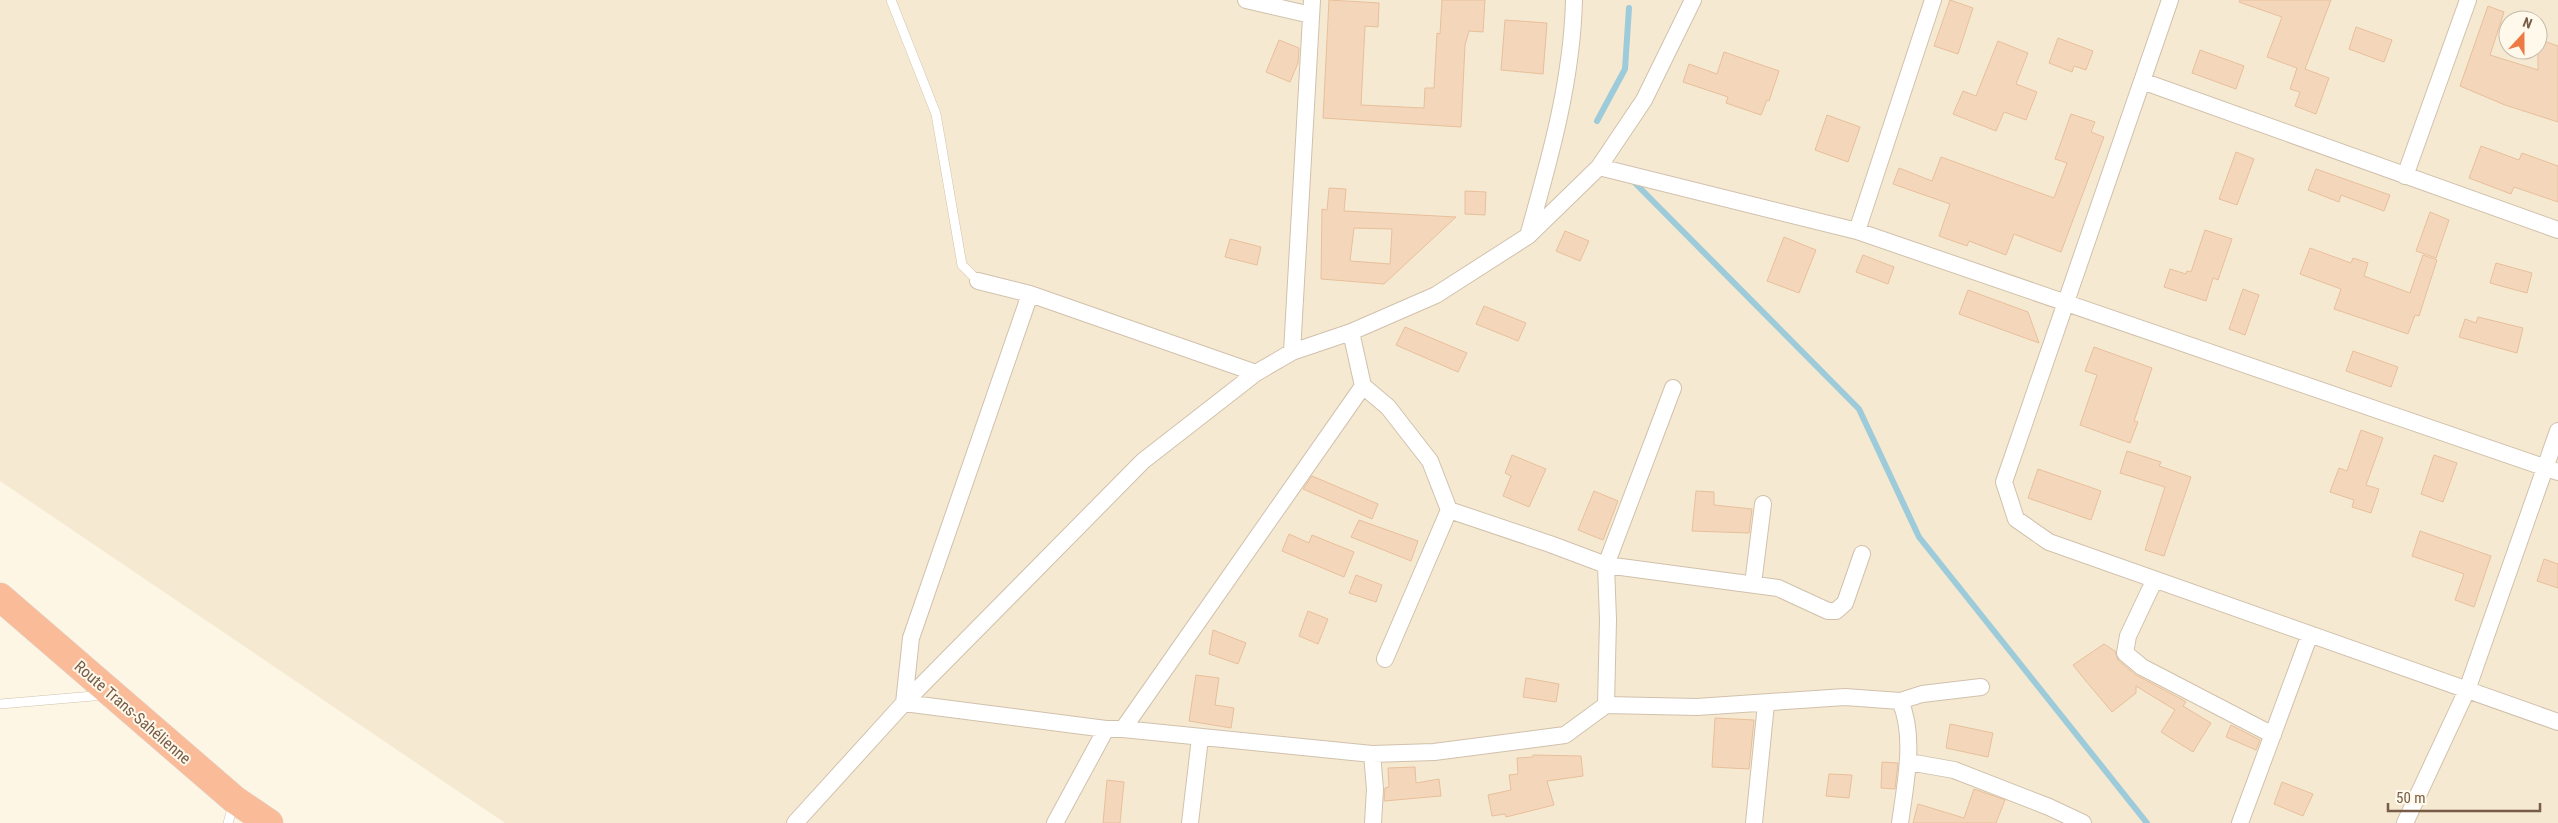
<svg xmlns="http://www.w3.org/2000/svg" width="2558" height="823" font-family="'Roboto Condensed',sans-serif">
<style>
.residential{fill:#f5e9d2;fill-rule:evenodd}
.lines{fill:none;stroke-linecap:round;stroke-linejoin:round}
.stream{stroke:#9dcbda;stroke-width:6}
.building{fill:#f4d7bb;stroke:#e8bf9a;fill-rule:evenodd}
.lane-casing{stroke:#d1c1ac;stroke-width:10}
.street-casing{stroke:#d1c1ac;stroke-width:18}
.highway-casing{stroke:#ded8d3;stroke-width:29}
.lane{stroke:#fff;stroke-width:9}
.street{stroke:#fff;stroke-width:16}
.highway{stroke:#fabb98;stroke-width:28}
.labels{text-anchor:middle;stroke-width:4;stroke-linejoin:round;paint-order:stroke}
.street-label{font-size:16px;fill:#775d48;stroke:#fff9ec}
</style>
<rect width="100%" height="100%" fill="#fdf6e4"/>
<path class="residential" d="M0 0H2558V823H505L0 481ZM2508 20H2538V50H2508Z"/>
<g class="lines">
<path class="stream" d="M1597 121 1625 69 1629 8
M1635 183 1859 409 1919 537 2147 823"/>
</g>
<path class="building" d="M1329 0 1379 3 1378 27 1365 26 1361 105 1424 108 1425 88H1434L1437 33 1440 34 1442 0H1485L1483 32 1469 31 1465 45 1461 127 1323 118Z
M1950 0 1973 8 1958 54 1934 46Z
M2240 0H2331L2305 69 2329 78 2316 114 2295 106 2300 92 2290 89 2297 68 2267 57 2282 17 2239 2Z
M2488 6 2504 12 2490 55 2538 70V39L2558 46V122L2505 105 2460 86Z
M1505 20 1547 23 1543 74 1501 70Z
M2356 27 2392 40 2384 62 2349 49Z
M2058 38 2093 51 2086 70 2074 66 2072 72 2049 63Z
M1279 40 1299 48 1298 63 1290 82 1266 72Z
M1998 41 2028 53 2016 84 2037 92 2026 120 2004 112 1996 131 1953 114 1963 91 1976 96Z
M2200 50 2244 66 2236 89 2192 73Z
M1724 52 1779 71 1769 101 1767 100 1761 115 1726 103 1728 97 1683 82 1689 64 1717 74Z
M2071 114 2095 122 2091 132 2104 137 2061 252 2014 234 2006 255 1969 241 1967 246 1939 236 1950 204 1893 184 1899 168 1932 181 1941 157 2054 198 2067 163 2055 159Z
M1827 115 1860 127 1848 162 1815 150Z
M2481 146 2519 160 2522 153 2558 166V202L2514 187 2511 194 2469 178Z
M2236 152 2254 159 2237 205 2219 199Z
M2316 169 2390 195 2384 211 2341 195 2339 202 2308 190Z
M1329 188 1346 189 1344 211 1456 217 1384 284 1321 279 1322 209 1327 210ZM1354 228 1392 229 1390 264 1350 261Z
M1465 191 1486 192 1485 215 1465 214Z
M2430 212 2449 220 2436 258 2416 251Z
M2205 230 2232 239 2218 280 2213 278 2206 301 2164 287 2170 269 2186 274 2187 271 2191 272Z
M1565 231 1589 241 1580 261 1556 251Z
M1784 237 1816 250 1799 293 1767 281Z
M1230 239 1261 247 1257 265 1225 257Z
M2310 248 2351 263 2353 258 2368 263 2364 276 2410 293 2423 255 2437 260 2419 316 2415 315 2408 334 2334 309 2341 289 2300 274Z
M1863 255 1894 267 1888 284 1856 272Z
M2496 263 2532 273 2527 293 2490 283Z
M2243 289 2259 295 2245 335 2229 329Z
M1968 290 2028 312 2039 343 1959 314Z
M1484 306 1526 323 1518 341 1476 324Z
M2478 317 2523 328 2517 353 2459 337 2465 319 2476 323Z
M1405 327 1467 353 1458 372 1396 345Z
M2094 347 2152 368 2134 421 2138 422 2130 443 2080 425 2097 375 2085 371Z
M2353 351 2398 367 2391 387 2346 371Z
M2361 430 2383 438 2366 485 2379 489 2371 513 2352 507 2354 500 2330 492 2339 468 2347 471Z
M2127 451 2161 462 2159 466 2191 477 2164 556 2145 550 2165 487 2120 473Z
M1512 455 1546 469 1529 507 1503 496 1511 476 1505 473Z
M2434 455 2457 463 2443 502 2421 494Z
M2038 469 2101 491 2091 520 2028 498Z
M1312 476 1378 504 1372 519 1303 489Z
M1594 491 1618 501 1603 540 1578 530Z
M1696 491 1714 492V505L1752 509 1749 533 1692 531Z
M1359 520 1418 541 1411 561 1351 537Z
M2420 531 2491 556 2474 607 2455 600 2464 574 2412 556Z
M1289 534 1309 543 1312 535 1354 552 1344 577 1282 551Z
M2544 559 2558 564V588L2537 581Z
M1356 575 1382 585 1376 602 1349 593Z
M1308 611 1328 619 1318 644 1299 636Z
M1213 630 1246 643 1238 664 1209 654Z
M2104 644 2115 651 2118 660 2136 675 2183 700 2186 702 2183 706 2211 723 2193 752 2161 732 2175 710 2136 686V693L2112 712 2085 680 2073 665Z
M1196 675 1219 678 1215 705 1234 708 1231 728 1189 721Z
M1526 678 1559 684 1556 702 1523 697Z
M1715 718 1754 720 1749 769 1712 767Z
M1950 724 1993 733 1988 757 1946 748Z
M2231 725 2260 740 2256 750 2226 737Z
M1533 755 1581 756 1583 776 1547 781 1554 805 1506 817 1505 814 1492 816 1488 795 1511 790 1509 775 1518 774 1517 758 1533 757Z
M1882 762 1898 763 1895 789 1881 788Z
M1415 767 1416 783 1439 779 1441 796 1384 801 1385 788 1389 787 1388 768Z
M1829 774 1852 775 1849 798 1826 796Z
M1107 780 1124 782 1120 823H1103Z
M2282 782 2313 794 2303 816 2274 804Z
M1974 789 2005 800 1996 823H1913L1918 804 1964 818Z"/>
<g class="lines">
<g class="lane-casing">
<path id="lane" d="M891 0 936 114 962 265 978 281
M0 704 105 695
M228 823 234 802"/>
</g>
<g class="street-casing">
<path id="street" d="M1246 0 1311 15
M2170 0 2004 482 2016 519 2049 542 2558 722
M2142 81 2558 230
M1599 167 1857 231 2558 472
M2405 176 2468 0
M1857 231 1933 0
M1528 236C1550 158 1572 81 1574 0
M978 281 1030 294 1256 373
M1030 294 911 638 904 703 1106 729H1123L1372 754 1375 789 1373 823
M1351 332 1363 386 1388 407 1430 461 1449 510 1550 544 1606 565 1608 620 1606 705
M1292 352 1312 0
M1673 388 1606 565 1778 588 1828 611H1836L1845 603 1862 554
M2154 581 2128 636 2125 653 2142 667 2273 735
M1753 584 1763 504
M1385 659 1449 510
M1900 701 1922 694 1981 687
M1123 729 1363 386
M1372 754 1434 752 1565 735 1606 705 1697 707 1845 697 1900 701C1916 736 1905 786 1900 823
M1909 762 1954 770 2049 807 2083 823
M795 823 904 703 1143 461 1256 373 1292 352 1351 332 1436 295 1528 236 1599 167 1644 100 1693 0
M1055 823 1106 729
M1190 823 1200 738
M1754 823 1766 704
M2240 823 2310 634
M2405 823 2467 690 2558 431"/>
</g>
<g class="highway-casing">
<path id="highway" d="M0 597 235 800 269 823"/>
</g>
<use href="#lane" class="lane"/>
<use href="#street" class="street"/>
<use href="#highway" class="highway"/>
</g>
<g class="labels">
<g class="street-label">
<text transform="translate(133 712) rotate(41)" y="6">Route Trans-Sahélienne</text>
</g>
</g>
<g transform="translate(2523 35) rotate(21)"><circle r="24" fill="#fff9ec" stroke="#c9bbaa"/>
<path d="M0-4L9 19L0 12L-9 19Z" fill="#ed7944"/>
<text y="-8" font-size="14" font-weight="bold" text-anchor="middle" fill="#775d48">N</text>
</g>
<path d="M2388 803v8h152v-8" fill="none" stroke="#775d48" stroke-width="2.5"/>
<text x="2396" y="803" font-size="15" fill="#775d48" stroke="#fff9ec" stroke-width="4" paint-order="stroke">50 m</text>
</svg>
